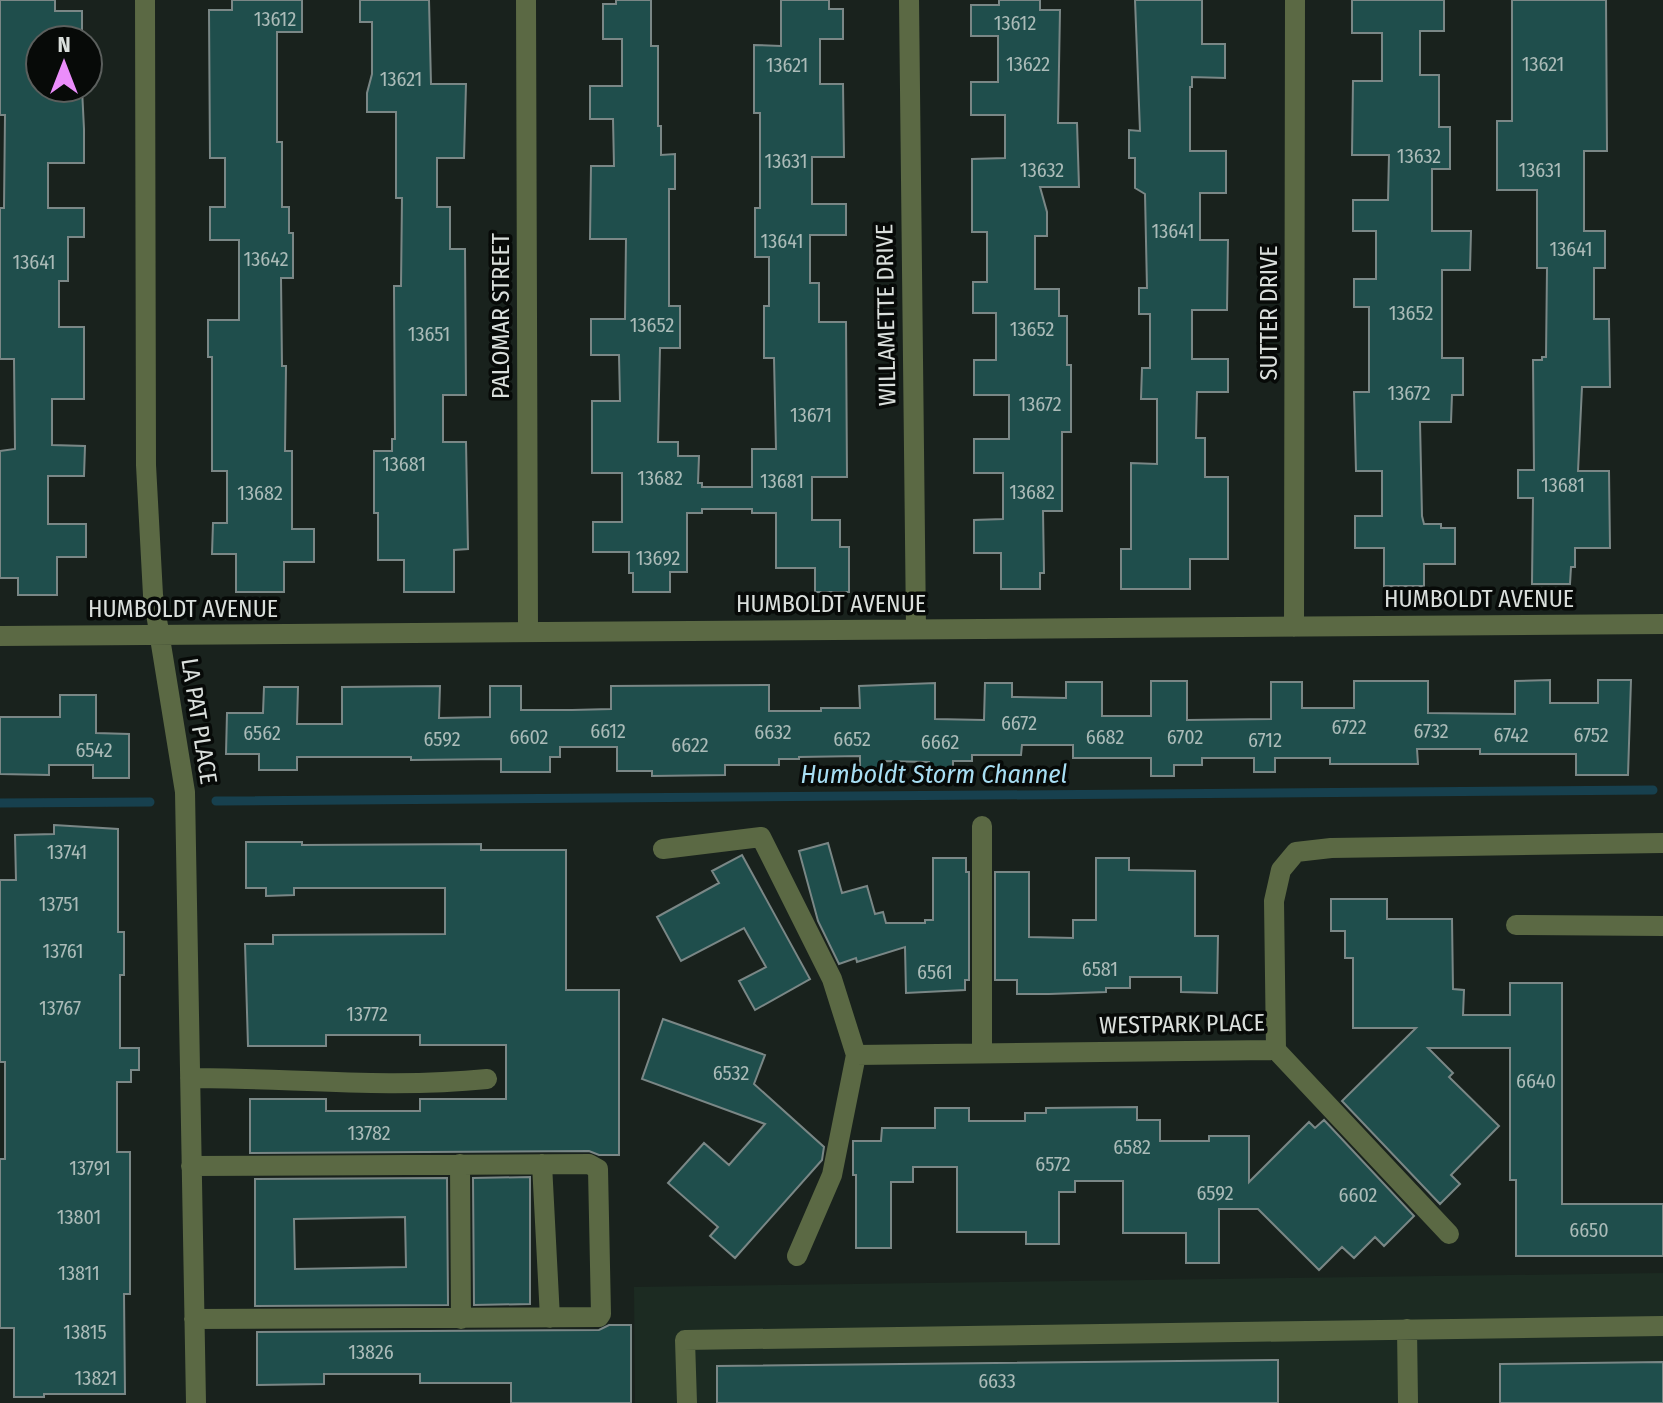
<svg xmlns="http://www.w3.org/2000/svg" width="1663" height="1403" font-family="'Fira Sans Condensed',sans-serif">
<style>
.built{fill:#1c2b22}
.lines{fill:none;stroke-linecap:round;stroke-linejoin:round}
.stream{stroke:#17404e;stroke-width:9}
.building{fill:#1f4e4c;stroke:#7a8786;stroke-width:2;fill-rule:evenodd}
.minor{stroke:#5b6944;stroke-width:20}
.labels{text-anchor:middle;stroke-width:7;stroke-linejoin:round;paint-order:stroke}
.number-label{font-size:20px;fill:#abbbb8}
.street-label{font-size:24px;fill:#dadfdc;stroke:#070a08}
.water-label{font-size:26px;font-style:italic;fill:#a7def3;stroke:#070a08}
</style>
<rect width="100%" height="100%" fill="#19221d"/>
<path class="built" d="M1663 1273V1403H635L634 1287Z"/>
<g class="lines">
<path class="stream" d="M216 801 1653 790
M0 803 150 802"/>
</g>
<path class="building" d="M0 0H55V11H82V40H40V88L82 89 84 129V163H48V208H84V237H68V281H59V327H84V399H52V445L85 446 84 476H48V524H86V557H57V595H18V578H0V451L15 449 14 359H0V208H4L5 115H0Z
M232 0H302V32H277V142H282V207H289V233H293V278H281L282 366H286L285 451H292V529H314V562H284V592H236V554H212L213 523H227V471H212V357H208V320H239V240H210V207H225V158H210L209 10H232Z
M360 0H429L431 84H466L464 158H437V207H450V249H465L466 395H443V442H466L468 549 454 550V592H404V560H378V513H374V451H392V439H395L394 286H401L402 198H396V112H367V93L372 74V22H360Z
M616 0H651V46H658V126H661V155L675 154V189H669V306H680V348H660L658 442H678V456H699L698 483H702V487H752V449H776L774 358H764V306H769V257H755V208H760V113H754V45L781 46V0H829V9H843V39H820V84H843L844 157H812V204H846V235H810V283H819V322H846L847 477H812V520H840V547H849V592H815V568H776V513H752V509H702V513H687V572H670V592H633V573H629V552H593V522H622V473H592V401H620L619 355H591V319H625L626 239H590L591 166H614L613 119H590V86H622V39H603V4H616Z
M999 0H1040V10H1060L1058 123H1077L1079 187H1040L1047 212V236H1035V289H1059V316H1067V365H1071V432H1062V511H1043L1044 573H1040V589H1001V553H974V520L1003 519V473H974V439H1009V395H974V360H996V313H973V282H987V232H972V159L1005 158V115H971V82H998V36H971V5H999Z
M1135 0H1202V44H1225V78L1192 77V87H1190V151H1226V193H1200V240H1228L1227 310H1192V359H1228V392H1197L1196 438H1205V477H1228V559H1190V589H1121V549H1131V463L1157 464V399H1141L1142 368H1150V314H1139V288H1147L1145 194 1135 188V158H1129V130L1140 131Z
M1352 0H1444V31H1420V75H1439V127H1450V169H1432V231H1471L1470 270H1442V358H1463V395H1452L1451 422H1420L1422 516 1424 524H1441V528H1455V564H1424V586H1384V548H1355V516H1382V471H1356L1354 392H1369V307H1354V279H1376V231H1353V200H1388L1389 155H1352L1353 81H1382V33H1352Z
M1512 0H1606L1607 151H1584V231H1605V268H1594V319H1609L1610 387H1582L1578 471H1609L1610 548H1575V567H1571L1570 584H1532L1533 498H1518V470H1534L1533 360H1542V357H1546L1547 268H1537V190H1497V121H1512Z
M1550 680V703H1598V680H1631L1628 775H1576V754H1480V749H1417L1418 764H1330V758H1275V772H1254V758H1202V765H1174V776H1151V758H1073V745H1022L1021 755H972V761H953V777L929 776V762L883 761V780H860V756L799 757V759H779V765H725V775L652 776V771H617V747H560V757H550V772H501V759L411 760V757H297V770H259V754H226L227 713H263L264 687H298L297 724H342V687L440 686 439 718 490 717V686H521V710H572L611 709V686L769 685V711H821V708H860L859 686 935 683V719L984 720 985 683H1012V697L1066 698V682H1102V716H1151V681H1187V720L1271 719V682H1302V708H1354V681H1428V713L1515 714V681Z
M60 695H96V733L129 734V778H93V765H49V775L0 774V717H60Z
M54 825 118 829V932H124V975H120V1048H139V1070H131V1082H117V1152H130V1294H124L125 1394H44V1397H14V1328H0V1159H5V1062H0V880H16L15 835 54 834Z
M246 842H302V845L481 844V850H566V990H619V1155H599L589 1151 250 1153V1099H326V1111H420V1099H506V1045H420V1035H326V1046H248L245 944H273V935L445 934V888H294V895L266 896V888H246Z
M828 843 842 893 867 886 875 914 883 912 886 923H925V920H933V858H966V872H969V980H965V990L906 993 905 947 857 962 856 958 839 964 818 921 799 851Z
M742 855 810 979 755 1010 739 981 766 967 744 928 681 961 657 917 719 883 712 871Z
M1096 858H1129V870L1195 871V936H1218L1217 993 1181 992V977H1130V988H1106V992L1049 994H1017V980H995V872H1029V937L1073 938V920H1096Z
M1331 899H1387V919H1452L1453 989 1464 990 1463 1015H1510V983H1562V1204H1663V1256H1516V1180H1510V1048H1428L1453 1073 1449 1077 1499 1126 1451 1175 1460 1184 1440 1204 1342 1101 1416 1028H1353V958H1345V931H1331Z
M663 1019 765 1055 754 1084 824 1147 822 1160 735 1258 710 1236 718 1227 668 1183 704 1143 729 1165 765 1124 642 1079Z
M1137 1107V1120H1160V1141H1209V1136H1249V1182L1309 1122 1315 1128 1324 1120 1414 1216 1384 1246 1375 1237 1354 1258 1342 1247 1319 1270 1258 1209H1219V1263H1186V1233H1123V1181H1075V1192H1059V1244H1026V1232H957V1167H913V1182H891V1248H856V1175H853V1141H881L882 1128H935V1108H969V1121H1025V1113H1046V1108Z
M530 1177V1304L474 1305 473 1178Z
M447 1178 448 1305 255 1306V1179ZM405 1217 406 1267 295 1269 294 1219Z
M609 1325H631V1403H511V1383H420V1374H324V1384L257 1385V1332L599 1330Z
M1278 1360V1403H717V1366Z
M1663 1362V1403H1500V1364Z"/>
<g class="lines">
<path class="minor" d="M145 0 146 465 153 595 185 792 196 1403
M526 0 528 632
M909 0 916 629
M1294 627 1295 0
M0 636 1663 624
M982 826V1053
M663 849 761 837 832 979 856 1055 832 1175 797 1256
M1516 925 1663 926
M1276 1050 1449 1234
M856 1055 1276 1050 1274 901 1281 870 1296 852 1331 848 1663 843
M190 1078C289 1078 388 1089 487 1079
M460 1164 461 1319
M542 1164 550 1318
M191 1166 589 1164 598 1169 601 1314 599 1317 194 1319
M1407 1329 1408 1403
M687 1403 685 1340 1663 1326"/>
</g>
<g class="labels">
<g class="number-label">
<text x="275" y="26">13612</text>
<text x="1015" y="30">13612</text>
<text x="1028" y="71">13622</text>
<text x="1543" y="71">13621</text>
<text x="787" y="72">13621</text>
<text x="401" y="86">13621</text>
<text x="1419" y="163">13632</text>
<text x="786" y="168">13631</text>
<text x="1042" y="177">13632</text>
<text x="1540" y="177">13631</text>
<text x="1173" y="238">13641</text>
<text x="782" y="248">13641</text>
<text x="1571" y="256">13641</text>
<text x="266" y="266">13642</text>
<text x="34" y="269">13641</text>
<text x="1411" y="320">13652</text>
<text x="652" y="332">13652</text>
<text x="1032" y="336">13652</text>
<text x="429" y="341">13651</text>
<text x="1409" y="400">13672</text>
<text x="1040" y="411">13672</text>
<text x="811" y="422">13671</text>
<text x="404" y="471">13681</text>
<text x="660" y="485">13682</text>
<text x="782" y="488">13681</text>
<text x="1563" y="492">13681</text>
<text x="1032" y="499">13682</text>
<text x="260" y="500">13682</text>
<text x="658" y="565">13692</text>
<text x="1019" y="730">6672</text>
<text x="1349" y="734">6722</text>
<text x="608" y="738">6612</text>
<text x="1431" y="738">6732</text>
<text x="773" y="739">6632</text>
<text x="262" y="740">6562</text>
<text x="1511" y="742">6742</text>
<text x="1591" y="742">6752</text>
<text x="529" y="744">6602</text>
<text x="1105" y="744">6682</text>
<text x="1185" y="744">6702</text>
<text x="442" y="746">6592</text>
<text x="852" y="746">6652</text>
<text x="1265" y="747">6712</text>
<text x="940" y="749">6662</text>
<text x="690" y="752">6622</text>
<text x="94" y="757">6542</text>
<text x="67" y="859">13741</text>
<text x="59" y="911">13751</text>
<text x="63" y="958">13761</text>
<text x="1100" y="976">6581</text>
<text x="935" y="979">6561</text>
<text x="60" y="1015">13767</text>
<text x="367" y="1021">13772</text>
<text x="731" y="1080">6532</text>
<text x="1536" y="1088">6640</text>
<text x="369" y="1140">13782</text>
<text x="1132" y="1154">6582</text>
<text x="1053" y="1171">6572</text>
<text x="90" y="1175">13791</text>
<text x="1215" y="1200">6592</text>
<text x="1358" y="1202">6602</text>
<text x="79" y="1224">13801</text>
<text x="1589" y="1237">6650</text>
<text x="79" y="1280">13811</text>
<text x="85" y="1339">13815</text>
<text x="371" y="1359">13826</text>
<text x="96" y="1385">13821</text>
<text x="997" y="1388">6633</text>
</g>
<g class="street-label">
<text transform="translate(1269 313) rotate(-90)" y="8">SUTTER DRIVE</text>
<text transform="translate(886 315) rotate(-91)" y="8">WILLAMETTE DRIVE</text>
<text transform="translate(501 316) rotate(-90)" y="8">PALOMAR STREET</text>
<text x="1479" y="607">HUMBOLDT AVENUE</text>
<text x="831" y="612">HUMBOLDT AVENUE</text>
<text x="183" y="617">HUMBOLDT AVENUE</text>
<text transform="translate(199 721) rotate(81)" y="8">LA PAT PLACE</text>
<text transform="translate(1182 1024) rotate(-1)" y="8">WESTPARK PLACE</text>
</g>
<g class="water-label">
<text x="934" y="783">Humboldt Storm Channel</text>
</g>
</g>
<g transform="translate(64 64)"><circle r="38" fill="#070a08" stroke="#5b5f5d" stroke-width="2"/>
<path d="M0-6L14 30L0 20L-14 30Z" fill="#eb8dfb"/>
<text y="-12" font-size="22" font-weight="bold" text-anchor="middle" fill="#dadfdc">N</text>
</g>
</svg>
